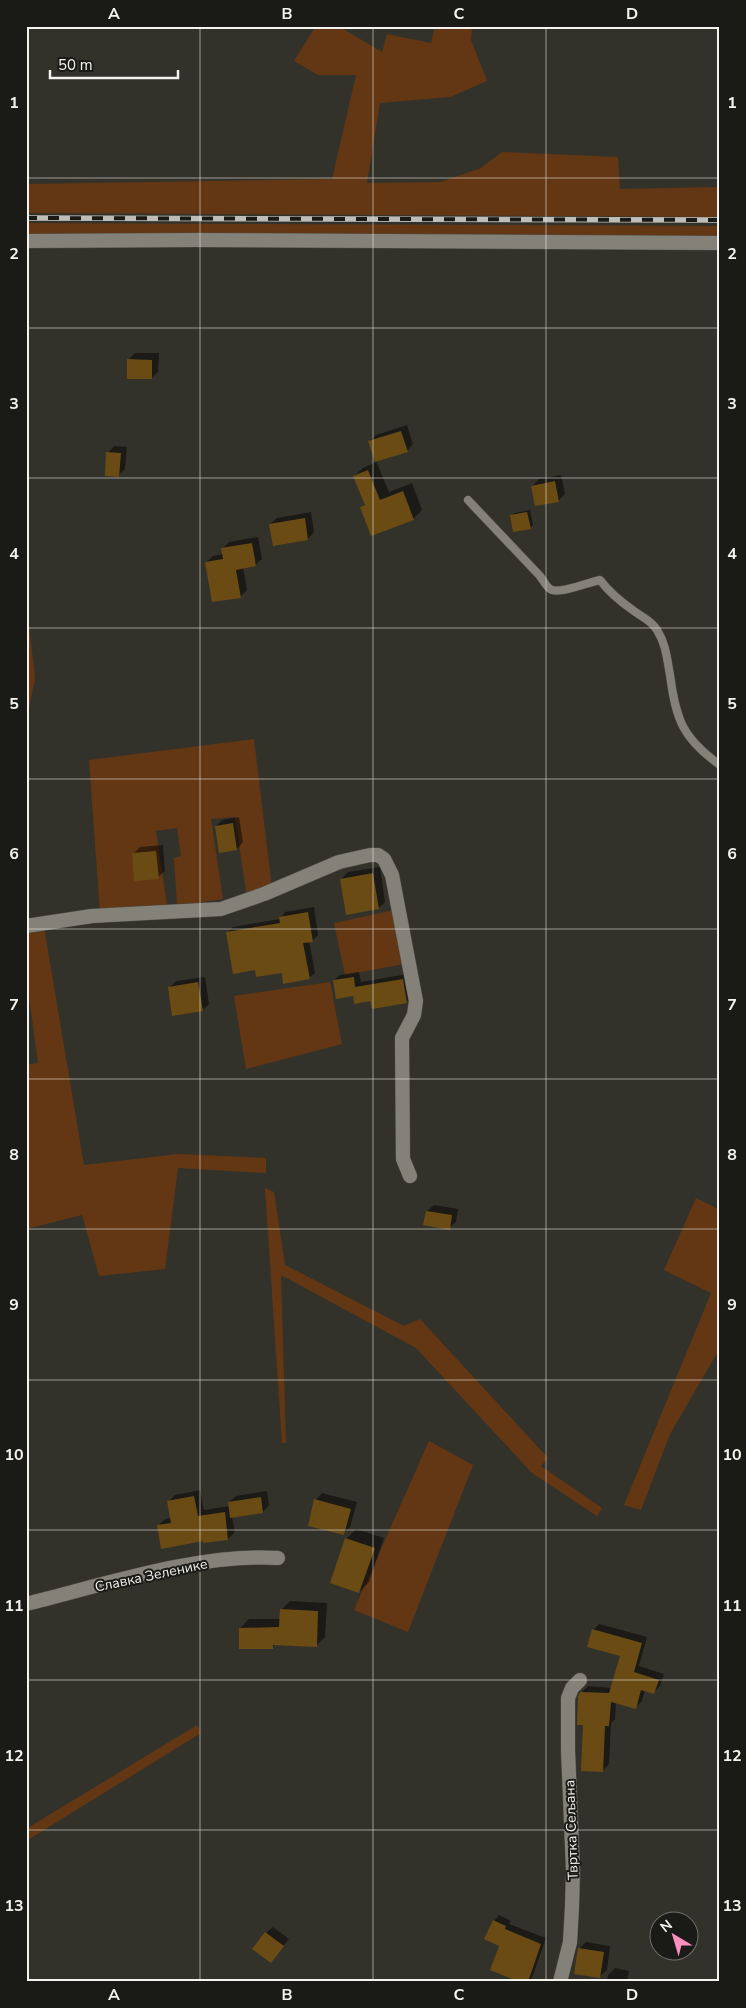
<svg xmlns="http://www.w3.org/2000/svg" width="746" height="2008" font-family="'Nunito Sans',sans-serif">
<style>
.green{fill:#633713}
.shadow{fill:#0007}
.building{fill:#6b4b14}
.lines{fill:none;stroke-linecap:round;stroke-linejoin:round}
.service-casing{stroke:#4f4e47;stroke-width:9}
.minor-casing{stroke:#4f4e47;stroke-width:15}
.service{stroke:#838178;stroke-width:8}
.minor{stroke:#838178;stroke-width:14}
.rail-casing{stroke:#bebdb7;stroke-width:5.5}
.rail{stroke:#1a1a16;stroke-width:4;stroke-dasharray:11;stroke-linecap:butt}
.grid{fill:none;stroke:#f4f3ed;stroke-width:1;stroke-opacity:0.55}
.labels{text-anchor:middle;stroke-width:4;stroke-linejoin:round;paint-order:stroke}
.street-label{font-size:14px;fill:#f4f3ed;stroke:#1a1a16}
.neatline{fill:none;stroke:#f4f3ed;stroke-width:2}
.grid-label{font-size:16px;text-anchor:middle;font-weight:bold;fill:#f4f3ed}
</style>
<rect width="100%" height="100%" fill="#33322a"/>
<path class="green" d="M316 26H338L382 52 387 34 431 43 435 26H472L471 40 487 81 450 97 380 103 367 183 440 182 481 168 502 152 618 157 620 189 720 187V217L26 213V184L332 179 356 75H318L294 61Z
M26 223 720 226V237L26 235Z
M29 625 35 678 26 724V626Z
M254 739 272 888 247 898 235 817 211 819 223 899 196 903 177 904 174 858 181 856 177 828 156 831 167 905 100 913 89 760Z
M403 908 415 962 345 975 334 923Z
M44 927 84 1165 178 1154 266 1158V1173L178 1168 165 1269 99 1276 82 1215 26 1229V1065L38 1063 26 975V931Z
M330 982 342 1044 246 1069 234 996Z
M265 1188 274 1192 285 1265 404 1326 420 1319 548 1458 541 1466 602 1508 597 1516 532 1473 416 1348 281 1275 286 1443H282Z
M696 1198 720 1210V1356L716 1355 670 1434 641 1510 624 1505 711 1293 664 1270Z
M429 1441 473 1465 408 1632 354 1610Z
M197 1725 201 1733 26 1841V1829Z"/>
<path class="shadow" d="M135 353H159L158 372 152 378 128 360Z
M407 425 413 444 407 451 376 461 389 492 412 483 422 510 413 519 362 507 366 504 354 476 363 468 376 462 369 442 376 435Z
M114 446 127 447 125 469 118 475 108 453Z
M561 475 565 494 558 501 532 486 539 479Z
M530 510 533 525 530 528 512 516 514 513Z
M311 512 314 532 308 539 274 545 270 524 277 518Z
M258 537 262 559 255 565 243 567 247 590 240 597 206 562 213 556 224 554 223 548 229 542Z
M239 817 243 842 237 849 220 852 216 826 222 820Z
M163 845 165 871 158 877 133 854 140 847Z
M380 867 385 902 379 908 341 879 348 872Z
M314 907 318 935 313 940 309 941 315 973 309 978 283 972 256 969 227 933 233 927 280 919 285 912Z
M359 972 361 982 408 974 412 996 406 1002 372 999 334 980 340 975Z
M205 977 209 1004 203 1010 169 988 176 981Z
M434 1205 458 1209 456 1222 449 1228 427 1211Z
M200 1490 204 1510 230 1506 229 1502 236 1496 267 1491 269 1505 263 1512 232 1517 235 1532 228 1539 204 1542V1540L158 1526 165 1519 171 1518 168 1502 175 1495Z
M322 1493 357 1502 350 1527 344 1533 316 1500Z
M356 1529 384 1538 369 1582 359 1592 346 1539Z
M290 1601 327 1603 325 1637 316 1646 276 1644 273 1647 240 1628 249 1619H280L281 1610Z
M599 1624 647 1637 639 1666 664 1674 660 1686 654 1692 645 1690 642 1701 636 1707 616 1702 615 1719 611 1723 609 1764 602 1771 584 1724 581 1693 588 1686 612 1688 622 1655 593 1630Z
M499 1915 511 1921 509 1924 546 1938 532 1978 528 1982H523L500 1946 494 1921Z
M273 1927 289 1939 271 1961 266 1933Z
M586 1942 610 1946 607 1970 600 1976 579 1949Z
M615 1968 629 1971 627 1982H607L608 1975Z"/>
<path class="building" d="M127 359 152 360V379H127Z
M401 431 408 452 375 462 368 441Z
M106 452 121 453 119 477 105 476Z
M368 470 380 500 403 491 414 520 371 536 360 507 365 505 353 476Z
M555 481 559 502 535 506 531 486Z
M527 512 531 529 513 532 510 515Z
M305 518 308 540 273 546 269 524Z
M252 543 256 566 236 570 241 598 212 602 205 562 223 559 221 548Z
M233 823 237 850 219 853 215 826Z
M156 851 159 879 134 881 132 853Z
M373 873 379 909 346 915 340 879Z
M308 912 313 942 303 943 310 979 283 984 282 973 256 977 255 970 233 974 226 932 280 923 279 917Z
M354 977 355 987 403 979 407 1003 372 1009 370 1001 354 1004 353 996 336 999 333 980Z
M198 982 203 1011 172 1016 168 987Z
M426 1211 452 1215 450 1230 423 1225Z
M194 1496 198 1516 225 1512 228 1540 203 1543V1541L161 1549 157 1525 171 1523 167 1501Z
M261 1497 263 1513 230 1518 228 1502Z
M314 1499 351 1509 344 1535 308 1526Z
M345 1538 375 1548 359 1593 330 1583Z
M280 1609 318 1611 317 1647 273 1645V1649H239V1628L279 1627Z
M592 1629 642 1643 634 1672 659 1680 654 1694 641 1690 636 1709 611 1702 609 1726H605L603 1772 581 1771 583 1725H577L578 1696 580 1692 609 1693 620 1656 587 1647Z
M493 1920 506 1926 505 1929 541 1944 528 1982H520L490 1970 499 1946 484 1939Z
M265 1932 284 1946 271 1963 252 1949Z
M578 1948 604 1952 600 1978 574 1974Z"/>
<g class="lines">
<g class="service-casing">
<path id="service" d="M468 500 540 576C543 580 546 586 550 589 558 595 589 582 600 580 609 592 621 602 634 611 642 617 652 621 657 630 666 644 667 659 670 675 676 719 682 738 720 765"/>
</g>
<g class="minor-casing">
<path id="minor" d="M26 241 195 240 720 243
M26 926 92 916 221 909 264 894 339 862 370 855H378L384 859 392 875 416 1001 414 1015 402 1038 403 1159 410 1176
M26 1604C103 1585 199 1553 278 1558
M560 1982 570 1942 572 1907 573 1870 568 1750V1698L572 1688 580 1680"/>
</g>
<use href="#service" class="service"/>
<use href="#minor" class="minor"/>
<g class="rail-casing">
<path id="rail" d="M26 218 720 220"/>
</g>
<use href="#rail" class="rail"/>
</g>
<path class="grid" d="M200 26V1982M373 26V1982M546 26V1982M26 178H720M26 328H720M26 478H720M26 628H720M26 779H720M26 929H720M26 1079H720M26 1229H720M26 1380H720M26 1530H720M26 1680H720M26 1830H720"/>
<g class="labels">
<g class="street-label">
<text transform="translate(151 1575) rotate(-12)" y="5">Славка Зеленике</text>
<text transform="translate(571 1830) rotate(-92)" y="5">Твртка Сељана</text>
</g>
</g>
<rect width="746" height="2008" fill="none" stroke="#1a1a16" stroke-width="55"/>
<g transform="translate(674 1936) rotate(322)"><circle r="24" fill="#1a1a16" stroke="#71716c"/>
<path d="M0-4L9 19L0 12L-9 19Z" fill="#fd8ebf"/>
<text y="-8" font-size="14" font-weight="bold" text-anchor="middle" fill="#f4f3ed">N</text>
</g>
<path d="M50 70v8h128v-8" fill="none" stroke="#f4f3ed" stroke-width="2.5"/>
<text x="58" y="70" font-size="15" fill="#f4f3ed" stroke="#1a1a16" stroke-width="4" paint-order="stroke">50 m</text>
<rect x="28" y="28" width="690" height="1952" class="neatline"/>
<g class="grid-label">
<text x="114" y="19">A</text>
<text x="287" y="19">B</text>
<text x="459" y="19">C</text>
<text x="632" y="19">D</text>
<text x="14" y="108">1</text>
<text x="732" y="108">1</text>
<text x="14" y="259">2</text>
<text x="732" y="259">2</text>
<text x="14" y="409">3</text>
<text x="732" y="409">3</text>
<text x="14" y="559">4</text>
<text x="732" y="559">4</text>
<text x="14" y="709">5</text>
<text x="732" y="709">5</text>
<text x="14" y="859">6</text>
<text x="732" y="859">6</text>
<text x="14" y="1010">7</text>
<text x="732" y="1010">7</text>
<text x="14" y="1160">8</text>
<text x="732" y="1160">8</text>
<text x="14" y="1310">9</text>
<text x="732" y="1310">9</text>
<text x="14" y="1460">10</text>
<text x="732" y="1460">10</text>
<text x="14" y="1611">11</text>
<text x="732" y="1611">11</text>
<text x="14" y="1761">12</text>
<text x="732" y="1761">12</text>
<text x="14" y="1911">13</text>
<text x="732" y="1911">13</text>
<text x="114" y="2000">A</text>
<text x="287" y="2000">B</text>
<text x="459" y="2000">C</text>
<text x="632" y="2000">D</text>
</g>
</svg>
